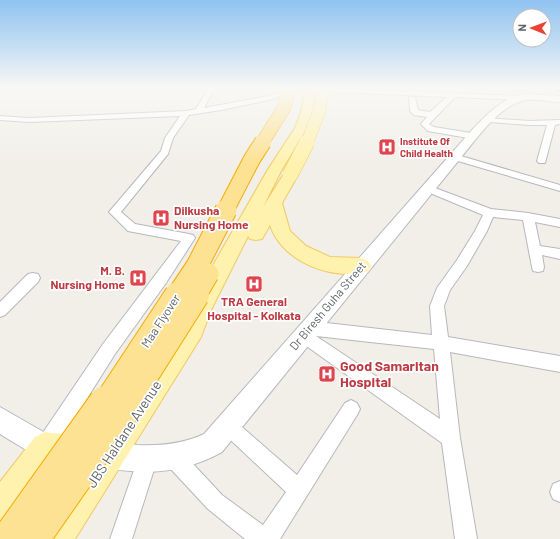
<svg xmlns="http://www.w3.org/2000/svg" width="560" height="539" font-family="Barlow,sans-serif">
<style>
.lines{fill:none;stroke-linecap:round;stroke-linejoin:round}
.minor-casing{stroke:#b5b8bc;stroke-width:2}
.secondary-casing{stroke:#b6babf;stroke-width:2}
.primary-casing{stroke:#f2c960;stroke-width:2}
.minor{fill:#fff;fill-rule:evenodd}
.secondary{fill:#fff;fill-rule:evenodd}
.primary{fill:#fff2af;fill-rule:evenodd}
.rail-casing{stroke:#b6b7b8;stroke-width:3}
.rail{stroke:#fff;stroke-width:2;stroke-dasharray:5.5;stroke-linecap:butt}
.primary-bridge-far1-casing{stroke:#f2c960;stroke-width:13;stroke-linecap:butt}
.primary-bridge-casing{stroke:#f2c960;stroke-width:16;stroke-linecap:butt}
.motorway-bridge-far4-casing{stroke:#f9ab00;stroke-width:14;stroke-linecap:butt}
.motorway-bridge-far3-casing{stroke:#f9ab00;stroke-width:18;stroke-linecap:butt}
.motorway-bridge-far2-casing{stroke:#f9ab00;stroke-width:23;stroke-linecap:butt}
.motorway-bridge-far1-casing{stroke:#f9ab00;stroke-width:28;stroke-linecap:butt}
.motorway-bridge-casing{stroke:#f9ab00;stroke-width:36;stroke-linecap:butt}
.primary-bridge-far1{stroke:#fff2af;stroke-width:12}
.primary-bridge{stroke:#fff2af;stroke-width:15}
.motorway-bridge-far4{stroke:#fde293;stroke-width:13}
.motorway-bridge-far3{stroke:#fde293;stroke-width:16}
.motorway-bridge-far2{stroke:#fde293;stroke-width:21}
.motorway-bridge-far1{stroke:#fde293;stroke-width:26}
.motorway-bridge{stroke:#fde293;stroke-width:34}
.labels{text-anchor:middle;stroke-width:3.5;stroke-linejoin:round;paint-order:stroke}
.far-health-label{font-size:10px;font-weight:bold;fill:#be3a42;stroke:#fff;text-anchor:start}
.health-label{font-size:12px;font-weight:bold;fill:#be3a42;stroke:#fff;text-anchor:start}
.street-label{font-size:12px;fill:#5f6368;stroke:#fff}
.near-health-label{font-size:14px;font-weight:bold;fill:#be3a42;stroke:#fff;text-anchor:start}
.near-street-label{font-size:14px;fill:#5f6368;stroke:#fff}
</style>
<rect width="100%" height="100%" fill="#f1efe8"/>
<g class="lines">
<g class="minor-casing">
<path id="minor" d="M208 89H214L204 108 268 96 291 89H301L269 100 221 110 189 115 173 138 168 154 121 212 135 224 189 234 193 235 195 238 166 283 115 354 52 454 45 456 38 454 36 447 38 440 103 344 181 241 128 231 109 212 161 151 165 138 180 116 29 122 0 120V116L29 118 186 111 196 109Z
M310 89H360L521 96 525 98 521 100 455 97 429 124 434 127 477 134 478 136 474 139 428 131 421 124 427 117 414 115 410 111 409 97H415L418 110 430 112 447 97 313 91Z
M486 118 530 121 560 120V124L555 125 545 163H539L537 161 547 125H530L489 122 485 120Z
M454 154 560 185V191L451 159 449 157Z
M427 185 491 209 528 213 560 219V227L535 222 540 246 560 249V259L542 255 544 267 543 271 538 272 533 271 532 267 523 220 493 217 487 231 467 266 450 290 444 306 448 337 560 356V372L450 352 460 438 477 539H455L442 443 298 340 295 335 298 330 302 329 304 323 309 321 432 335 430 306 437 288 457 260 475 231 483 215 423 190 422 188 423 186ZM316 336 434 349 440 419Z
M33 273 38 274 40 278 38 282 5 315 0 317V302L28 274Z
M351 400 357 403 360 409 357 415 280 539H245L208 509 167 465 164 458 167 451 174 448 181 451 222 495 263 525 286 492 222 432 219 426 222 420 228 417 234 420 297 475 345 403Z
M147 450 154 453 157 460 132 539H110L140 453Z
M560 481V502L553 499 550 492 553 484Z"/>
</g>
<g class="secondary-casing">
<path id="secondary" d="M528 94 560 96V102C548 102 534 97 522 101 497 108 475 141 459 160L222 452C193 468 164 474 130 471 120 470 110 470 101 465L97 456 101 447C113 441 124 444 137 445 160 446 183 444 204 434L472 130C487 114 505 95 528 94Z
M0 407 54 438 58 447 54 456 45 460 36 456 0 434Z"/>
</g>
<g class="primary-casing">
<path id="primary" d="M306 89H316L313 112 307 128 281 171 263 207 285 172 290 170 295 172 298 175 282 203 290 231 306 246 330 257 361 258 368 261 371 266 368 271C333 282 281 261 270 225L262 239 256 240 250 239 248 236 211 310 201 337 75 539H38L43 527 87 464 80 467 52 463 11 520 0 525V482L35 437 45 432 80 437 90 442 94 453 183 325 192 302 267 171 295 128 301 112Z"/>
</g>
<use href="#minor" class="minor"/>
<use href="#secondary" class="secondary"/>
<use href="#primary" class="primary"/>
<g class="rail-casing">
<path id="rail" d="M462 89 560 91"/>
</g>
<use href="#rail" class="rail"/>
<g class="primary-bridge-far1-casing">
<path id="primary-bridge-far1" d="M307 143 319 112 323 89"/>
</g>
<g class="primary-bridge-casing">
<path id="primary-bridge" d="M290 175 307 142"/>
</g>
<g class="motorway-bridge-far4-casing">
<path id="motorway-bridge-far4" d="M262 143 284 108 289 89"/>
</g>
<g class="motorway-bridge-far3-casing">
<path id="motorway-bridge-far3" d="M225 211 252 159 263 142"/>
</g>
<g class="motorway-bridge-far2-casing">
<path id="motorway-bridge-far2" d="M177 296 197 266 226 210
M195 296 208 274"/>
</g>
<g class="motorway-bridge-far1-casing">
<path id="motorway-bridge-far1" d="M106 404 178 295
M127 404 196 295"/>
</g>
<g class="motorway-bridge-casing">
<path id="motorway-bridge" d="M9 539 106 403
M32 539 127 403"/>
</g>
<use href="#primary-bridge-far1" class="primary-bridge-far1"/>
<use href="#primary-bridge" class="primary-bridge"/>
<use href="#motorway-bridge-far4" class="motorway-bridge-far4"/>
<use href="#motorway-bridge-far3" class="motorway-bridge-far3"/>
<use href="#motorway-bridge-far2" class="motorway-bridge-far2"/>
<use href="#motorway-bridge-far1" class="motorway-bridge-far1"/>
<use href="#motorway-bridge" class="motorway-bridge"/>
</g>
<linearGradient id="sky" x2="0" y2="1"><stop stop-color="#8fc3f1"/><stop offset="0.54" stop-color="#f9f8f5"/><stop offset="1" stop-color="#f9f8f5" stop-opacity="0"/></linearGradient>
<rect width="560" height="164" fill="url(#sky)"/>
<defs>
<g id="hospital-square" transform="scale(0.9)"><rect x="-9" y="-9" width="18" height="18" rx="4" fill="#e0444e" stroke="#fff"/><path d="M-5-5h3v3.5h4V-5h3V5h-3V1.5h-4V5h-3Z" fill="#fff"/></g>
</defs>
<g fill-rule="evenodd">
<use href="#hospital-square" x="387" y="147"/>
<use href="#hospital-square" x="161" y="218"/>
<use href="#hospital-square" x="138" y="278"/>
<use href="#hospital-square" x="254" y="284"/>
<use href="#hospital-square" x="327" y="374"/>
</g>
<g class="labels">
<g class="far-health-label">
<text x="400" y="145">Institute Of<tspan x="400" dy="12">Child Health</tspan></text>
</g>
<g class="health-label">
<text x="174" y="215">Dilkusha<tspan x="174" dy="14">Nursing Home</tspan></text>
<text x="125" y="275" text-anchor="end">M. B.<tspan x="125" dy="14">Nursing Home</tspan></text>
<text x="254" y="306" text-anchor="middle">TRA General<tspan x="254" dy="14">Hospital - Kolkata</tspan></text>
</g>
<g class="street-label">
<text transform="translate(328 306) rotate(-50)" y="4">Dr Biresh Guha Street</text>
<text transform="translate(161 321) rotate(-57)" y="4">Maa Flyover</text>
</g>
<g class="near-health-label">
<text x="340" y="371">Good Samaritan<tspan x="340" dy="16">Hospital</tspan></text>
</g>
<g class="near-street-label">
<text transform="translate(124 434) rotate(-57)" y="5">JBS Haldane Avenue</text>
</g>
</g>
<g transform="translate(532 28) rotate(271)"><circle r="19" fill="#ffffff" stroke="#bfc1c3"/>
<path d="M0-3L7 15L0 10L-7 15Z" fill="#ea4335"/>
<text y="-6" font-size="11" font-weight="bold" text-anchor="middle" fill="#5f6368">N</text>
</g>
</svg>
